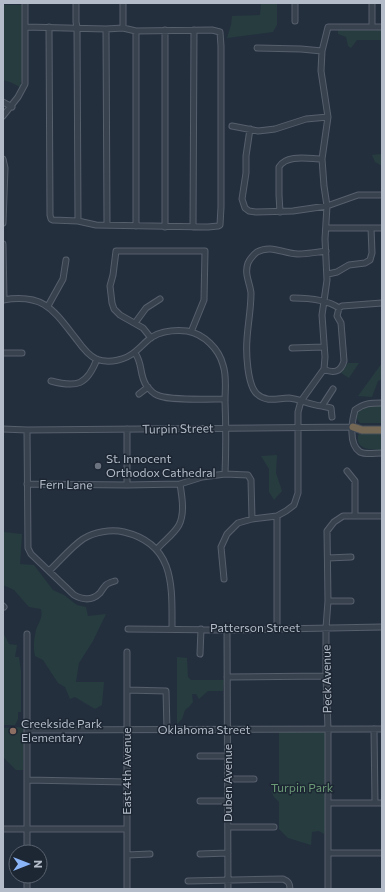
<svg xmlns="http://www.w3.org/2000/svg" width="385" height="892" font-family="Commissioner,sans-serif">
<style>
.green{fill:#263c3f}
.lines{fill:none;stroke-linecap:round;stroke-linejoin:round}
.minor-casing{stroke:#565f6c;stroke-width:7}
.highway-casing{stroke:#434c59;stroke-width:9}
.minor{stroke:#38414e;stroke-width:5}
.highway{stroke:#746855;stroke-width:7}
.worship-dot{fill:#6b7280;stroke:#1d2633;stroke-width:1.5}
.education-dot{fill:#8d6e63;stroke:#1d2633;stroke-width:1.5}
.labels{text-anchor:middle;stroke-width:3;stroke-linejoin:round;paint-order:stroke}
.street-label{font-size:12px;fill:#b4bcc9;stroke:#1d2633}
.poi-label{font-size:12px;fill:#b4bcc9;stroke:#1d2633;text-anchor:start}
.park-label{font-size:12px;fill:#6b9a76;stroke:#1d2633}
</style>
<rect width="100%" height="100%" fill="#242f3e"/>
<path class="green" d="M261 3H277V25L273 32 227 38 231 25 232 16 260 15Z
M3 5H22V78L20 87 10 82 3 80Z
M382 28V40H357L351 48 348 46 346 37 338 34V30Z
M382 154V166L375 162 372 155Z
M348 363H359L349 378 341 373Z
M382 363V379L378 381 372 397 358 396Z
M373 406H382V423H360C350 412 364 407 373 406Z
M362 432 382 433V450C371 450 353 450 359 433Z
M277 455 276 473 282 491 274 500 269 492V469L261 456Z
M3 532 22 534 20 564 34 565 53 590 64 595 77 605 86 607 88 616 106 614 93 641 79 663 76 682H104L102 705 95 709 75 697 70 699 65 687 58 683 43 660 35 656C33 648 34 639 36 630 39 621 43 619 41 609L29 607 14 590 3 585Z
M3 632 9 644 17 645 15 657H19L21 671V712H18V719L15 725H3Z
M177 657 187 658 188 677 191 680H224L223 691H208L199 699 196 694H192L193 702 189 707 185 710 182 719 177 724Z
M17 727 24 728 23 770H16L3 757V728Z
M279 731H325V829L324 834 319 831 312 832 311 845 288 838 279 829V802L274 797 271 791H279Z"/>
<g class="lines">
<g class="minor-casing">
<path id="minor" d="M76 3V22L77 27 78 221
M295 3V21
M372 3V27
M26 27 106 29 123 28 136 31 212 30 220 32 221 46V207L220 225 218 226 208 227 96 225 78 221 53 220 51 219 50 215 49 27
M123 28V3
M106 29 107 225
M165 30V227
M257 48 301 49 322 51
M3 102 12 107
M3 116 18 97 25 84V3
M232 126 258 131 267 130 275 129 306 119 328 117
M250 129 246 156V173L242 199 245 208 249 211 256 212 293 211 327 206 358 195H382
M3 159 5 168 3 223
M280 212 279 195V167C287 154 309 159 322 159
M136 226V31
M193 227 194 30
M326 228H382
M3 244 4 300
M326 251C317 252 308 254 298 254 284 254 271 244 257 252 253 255 250 259 248 263 244 274 250 283 251 293 251 309 248 323 247 339 246 352 247 385 257 394 267 403 278 398 289 398 300 399 309 405 322 406L333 389
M328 274 337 272 349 265 365 263 370 260 372 253 371 228
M293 298C308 298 326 299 339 308L342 306 382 303
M3 300C45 293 54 311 77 340 82 347 88 355 96 359 109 364 126 360 136 351 141 347 146 341 152 337 162 331 176 330 187 331 204 334 219 349 223 365 227 376 225 389 225 401 226 425 226 449 225 474
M48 306 63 279 66 260
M135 323 146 308 160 299
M151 338 143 328 120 315 114 309 112 303 110 286 113 275 116 251H205L204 300 191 332
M292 348 324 347
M3 353H22
M135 353C143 364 139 374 146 385 149 389 152 393 157 395 169 401 210 399 225 399
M324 369C333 374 341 372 344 361L341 323 337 316 339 308
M51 381C77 388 87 385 97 359
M139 394 148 387
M382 403C371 403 364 403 355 410 352 421 348 444 360 452 366 455 375 453 382 453
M322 406 331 408 332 417
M3 429 27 430 353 427
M127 429V485
M27 430 28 548 31 554 74 595C83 600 92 601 100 593 102 590 104 587 106 585 108 583 112 582 115 581
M347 471 355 481V516
M27 484 127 485 180 484 202 477 225 474 248 475 251 480 252 519
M277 516V628
M157 549C164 541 174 534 179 525 185 513 182 497 180 484
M328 558 351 557
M49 571C60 561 70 548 83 539 94 532 111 529 124 532 175 544 172 586 172 628
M224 579 221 547 227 534 238 523 252 519 277 516 286 511 294 505 298 493V412L301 401 324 369 325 357 322 315 327 280 325 239 327 206 324 186 322 159 328 117 321 71 322 51 328 27H382
M328 601H351
M3 606 4 607
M128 629 227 630 382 627
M227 630 228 889
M27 634V852
M127 652V889
M200 654 201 629
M227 677 326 676
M127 690 166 691 167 730
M374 729 375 803
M27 730 382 729
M200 756H227
M228 779H254
M27 780 127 782
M200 801H228
M328 803H382
M228 827H274
M3 829H127
M328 853H382
M200 854 228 853
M127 855 150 854
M27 876V889
M188 881 283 879C288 881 290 883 290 889
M328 889V729L326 676V628L328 601 327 531 334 522 343 516H382"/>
</g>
<g class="highway-casing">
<path id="highway" d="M353 427 362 430H382"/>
</g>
<use href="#minor" class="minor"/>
<use href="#highway" class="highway"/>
</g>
<circle class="worship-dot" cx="98" cy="466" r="4"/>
<circle class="education-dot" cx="13" cy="731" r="4"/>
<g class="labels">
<g class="street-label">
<text transform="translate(178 429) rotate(-1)" y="4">Turpin Street</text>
<text transform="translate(66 485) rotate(1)" y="4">Fern Lane</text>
<text x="255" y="632">Patterson Street</text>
<text transform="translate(327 679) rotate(-91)" y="4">Peck Avenue</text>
<text x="204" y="734">Oklahoma Street</text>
<text transform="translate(127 771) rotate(-90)" y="4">East 4th Avenue</text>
<text transform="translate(228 783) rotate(-90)" y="4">Duben Avenue</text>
</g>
<g class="poi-label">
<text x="106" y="463">St. Innocent<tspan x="106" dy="14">Orthodox Cathedral</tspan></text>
<text x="21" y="728">Creekside Park<tspan x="21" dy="14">Elementary</tspan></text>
</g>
<g class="park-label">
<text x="302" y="792">Turpin Park</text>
</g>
</g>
<rect width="385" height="892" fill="none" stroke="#b4bcc9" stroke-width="8"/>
<g transform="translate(28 864) rotate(90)"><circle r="19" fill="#1d2633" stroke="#59626f"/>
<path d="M0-3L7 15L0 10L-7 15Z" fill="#8ab4f8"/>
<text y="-6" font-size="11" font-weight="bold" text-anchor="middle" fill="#b4bcc9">N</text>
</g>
</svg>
